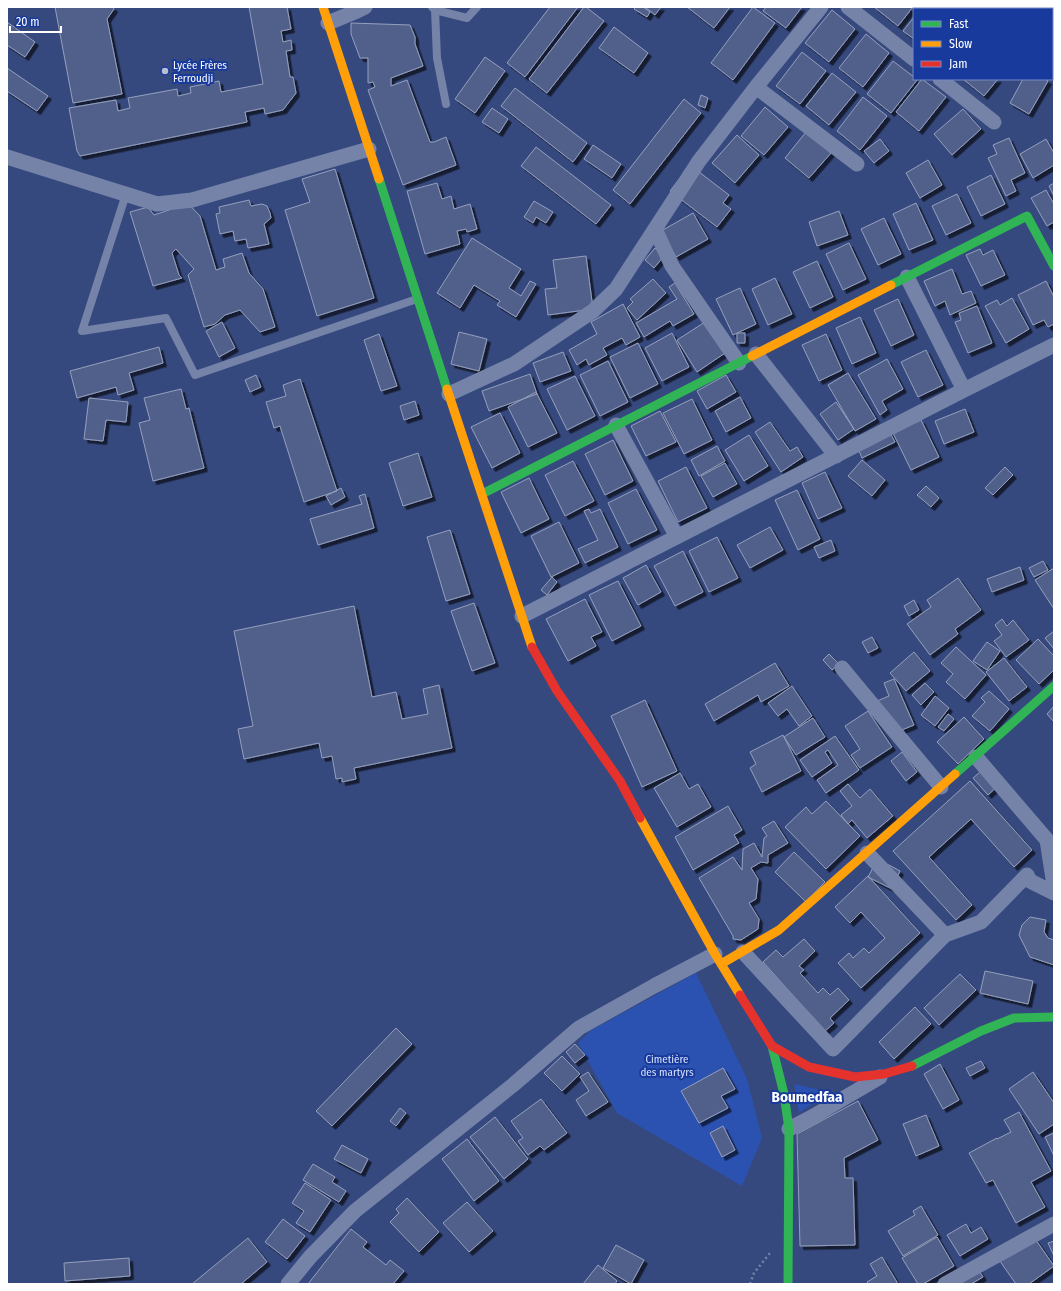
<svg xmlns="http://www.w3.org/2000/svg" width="1061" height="1291" font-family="'Fira Sans Condensed',sans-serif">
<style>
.green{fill:#2c52b1}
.building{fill:#51618b;stroke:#959fbd;filter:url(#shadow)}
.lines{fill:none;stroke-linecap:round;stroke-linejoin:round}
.path{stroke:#7683a8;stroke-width:2.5;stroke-dasharray:2 3;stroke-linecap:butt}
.lane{stroke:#7683a8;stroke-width:8}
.street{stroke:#7683a8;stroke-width:15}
.fast{stroke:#30b455;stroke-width:9}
.slow{stroke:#ff9f0a;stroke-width:9}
.jam{stroke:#e5322d;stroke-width:9}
.poi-dot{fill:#b9bfd2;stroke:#183a9c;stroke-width:1.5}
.labels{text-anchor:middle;stroke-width:4;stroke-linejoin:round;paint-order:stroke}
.poi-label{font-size:11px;fill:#fff;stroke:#183a9c;text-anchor:start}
.park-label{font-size:11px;fill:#d6e1fc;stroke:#183a9c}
.district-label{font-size:15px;font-weight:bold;fill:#fff;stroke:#183a9c}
</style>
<defs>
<filter id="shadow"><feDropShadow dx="3.5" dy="3.5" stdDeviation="0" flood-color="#0009"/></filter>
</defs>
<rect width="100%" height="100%" fill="#36497e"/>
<path class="green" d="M696 973 747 1079 762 1138 742 1186 617 1113 578 1043 590 1031Z
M794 1084 829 1092 799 1113Z"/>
<path class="building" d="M55 7H113L114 9 107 19 122 94 73 103Z
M249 7H287L291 29 281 31 283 42 291 40 292 50 286 51 290 77H293L296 93 283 110 265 114 264 108 245 112 247 122 80 156 77 151 69 108 116 100 118 111 130 108 128 98 177 89 178 96 191 93 190 87 219 81 221 92 263 84Z
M550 7H578L525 77 507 63Z
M584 7H586L604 21 547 93 529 79Z
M636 7H643L650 12 647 17 634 9Z
M645 7H661L655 15Z
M687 7H730L714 28Z
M753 7 775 23 733 80 711 63Z
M766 7H802L786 28 763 11Z
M874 7H913L898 26Z
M922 7H942L944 9H920Z
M974 7H1012L1011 9H972Z
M832 10 855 29 829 62 805 43Z
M914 17V39L903 31Z
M7 22 35 42 25 57 7 45Z
M351 23 410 25 415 37V44L423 66 391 78V86L407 80 430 142H434L446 137 456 165 403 185 368 90 375 87 373 82 368 83V58H360L351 34Z
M614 27 648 53 634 73 599 48Z
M1054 28V77L1053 78 1052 77V31Z
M866 34 889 53 863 87 839 68Z
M802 52 826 71 800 104 776 86Z
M485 57 505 71 475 113 455 99Z
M893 61 914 77V79L917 80 891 113 867 94Z
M7 68 48 96 37 111 7 91Z
M832 73 856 92 829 125 806 106Z
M922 79 946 97 919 131 896 112Z
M963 79H998L984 96Z
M1023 79H1045L1048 81 1029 114 1010 103Z
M515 88 587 143 573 162 501 106Z
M701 95 708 98 705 108 698 105Z
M863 97 887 116 860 150 837 131Z
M684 99 701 113 630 204 613 190Z
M765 107 788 127 764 155 741 136Z
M492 108 508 119 499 133 482 122Z
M963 109 981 129 952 155 934 134Z
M806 132 831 153 809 178 785 158Z
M737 135 759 155 735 183 712 163Z
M1009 138 1025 173 1011 180 1016 191 1006 196 988 158 997 154 993 145Z
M880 139 889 151 874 163 864 151Z
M1046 139 1054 153V165L1033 178 1020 154Z
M593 145 621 164 612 178 584 159Z
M536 147 611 205 596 224 521 166Z
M928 160 942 185 920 198 906 173Z
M690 165 729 195 723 203 731 209 717 227 670 191Z
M335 169 374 298 317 316 285 210 310 202 302 179Z
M991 175 1005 204 981 216 967 187Z
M437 183 442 199 451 196 454 209 470 204 477 229 467 232 466 229 457 231 460 244 425 254 407 191Z
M1054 183V196L1049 186Z
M1046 190 1054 204V222L1047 226 1031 198Z
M957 194 971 223 946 235 932 206Z
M184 199 200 216 216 270 225 267 223 259 242 253 249 273 263 289 275 327 260 332 240 310 225 315 215 324 204 327 188 275 194 269 176 249 172 253 179 275 182 278 153 286 130 212 148 207 154 215 175 208Z
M249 200 251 206 262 204 267 206 270 213 271 218 264 224 269 244 248 248 246 239 235 241 233 231 220 234 216 214 220 213 219 207Z
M534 201 553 212 546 223 536 217 533 223 524 217Z
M916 203 933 240 909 250 893 214Z
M839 211 848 235 817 246 809 222Z
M693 213 708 239 676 257 661 231Z
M884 218 901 254 878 265 861 229Z
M472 238 521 269 509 288 521 296 530 281 536 284 516 317 497 305 500 301 474 285 460 308 437 293Z
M849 243 866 279 843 290 826 254Z
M655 248 664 256 654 268 645 260Z
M980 249 983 255 993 250 1005 275 981 286 966 255Z
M586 256 593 309 548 315 545 289 557 288 553 260Z
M817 261 833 297 810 308 793 272Z
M952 269 962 294 971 291 976 303 950 315 945 301 935 306 924 281Z
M775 278 792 314 768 325 752 289Z
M653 279 666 293 637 320 627 308 633 302 630 299Z
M1046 281 1054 297V324L1048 327 1044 320 1033 325 1018 295Z
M675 283 694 314 673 326 670 321 644 337 636 323 677 299 669 287Z
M740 288 756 324 733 335 716 299Z
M1012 298 1029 329 1006 343 985 306 997 300 1000 305Z
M898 299 914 335 891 346 874 310Z
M623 304 640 337 626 345 622 338 603 348 607 355 589 365 586 359 577 365 569 350 597 334 591 322Z
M977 306 992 343 968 353 955 322 961 320 959 313Z
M860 317 876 353 852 364 836 328Z
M222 322 235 348 219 357 206 331Z
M705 322 725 353 697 372 677 340Z
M459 332 487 339 479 371 451 364Z
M672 333 689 367 662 381 645 348Z
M737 333H745V343H737Z
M379 334 397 386 381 391 364 340Z
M826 334 842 370 819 381 802 345Z
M638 343 658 384 630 398 610 357Z
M159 347 163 363 129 373 134 390 118 395 116 387 77 398 70 371Z
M926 350 943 385 918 397 901 362Z
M563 352 571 371 540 382 533 363Z
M887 359 903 389 882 401 887 410 880 415 858 375Z
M608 361 628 402 600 416 580 375Z
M848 373 876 419 855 431 828 385Z
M530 374 537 394 489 411 482 391Z
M256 375 261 387 250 392 245 380Z
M726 375 736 392 707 409 697 391Z
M575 376 595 416 567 430 547 389Z
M300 379 337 491 304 502 280 426 274 428 266 402 286 396 283 385Z
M181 389 186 409 189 408 204 468 153 481 139 423 150 420 144 398Z
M536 392 557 433 528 447 508 407Z
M740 397 751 418 726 432 715 411Z
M89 398 128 402 126 422 106 420 103 441 84 439Z
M692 399 712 440 684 454 663 413Z
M415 401 419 415 404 420 400 406Z
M836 402 854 429 838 440 820 414Z
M965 409 974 432 944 444 935 421Z
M660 411 676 442 646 456 631 426Z
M500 413 520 453 492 468 471 427Z
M921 420 939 457 911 470 893 433Z
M770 422 790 451 797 447 803 457 781 472 755 432Z
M889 431 895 442 862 458 857 446Z
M749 435 768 466 744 481 725 450Z
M613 440 633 481 605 495 585 454Z
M717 446 725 461 699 476 691 460Z
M418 453 432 497 403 506 389 463Z
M862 460 885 480 872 496 848 476Z
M573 461 594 501 565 516 545 475Z
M725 463 737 484 713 497 701 476Z
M686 467 707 508 678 522 658 481Z
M1005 467 1013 475 993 495 985 488Z
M825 472 842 508 818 519 802 483Z
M529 478 549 519 521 533 501 492Z
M926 486 939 498 931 507 917 495Z
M341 488 345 497 331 505 326 496Z
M636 489 657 530 628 544 608 503Z
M797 490 820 539 798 550 775 500Z
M365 494 374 528 318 545 310 519 362 504 359 496Z
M589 509 591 513 600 509 618 547 585 563 578 549 598 540 584 511Z
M559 522 579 563 551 577 531 536Z
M770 527 783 550 750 568 737 545Z
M450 530 470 594 446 601 427 537Z
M717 537 738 578 709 592 689 551Z
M831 540 835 551 819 558 814 547Z
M683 551 703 592 675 606 654 566Z
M1043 561 1048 570 1034 577 1029 568Z
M646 565 661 592 638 605 623 578Z
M1020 567 1024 580 992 592 987 579Z
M1054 568V609L1035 580Z
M552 577 557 582 547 595 541 590Z
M958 578 981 610 955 629 958 634 930 655 907 624 931 607 927 600Z
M618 581 641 626 612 641 589 595Z
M585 599 602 632 591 637 596 646 568 661 546 619Z
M914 600 919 610 909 616 904 606Z
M474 603 495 663 472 671 451 611Z
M354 606 372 697 396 692 402 719 428 714 423 689 439 685 452 748 354 768 356 779 342 782V778L336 779 332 756 322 758 319 743 244 759 238 729 253 726 234 631Z
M1002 619 1007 626 1013 620 1029 640 1006 657 994 641 1002 635 995 625Z
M1054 631V649L1045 638Z
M872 637 878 648 868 653 862 642Z
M1038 639 1054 656V670L1039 684 1016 660Z
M987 642 1000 651 987 670 973 661Z
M956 647 986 675 965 699 946 682 953 674 941 663Z
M914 652 930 671 906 691 890 673Z
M829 654 839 664 832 670 823 660Z
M1004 658 1027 687 1009 701 986 672Z
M775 663 789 686 761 702 758 695 714 721 705 704Z
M894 679 914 725 892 734 877 701 889 696 884 683Z
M925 683 934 692 921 705 912 695Z
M792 686 812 716 799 726 787 709 778 716 768 703Z
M989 691 1009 709 990 731 972 716 985 702 981 698Z
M935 696 949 708 935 726 921 715Z
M645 700 677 771 642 787 611 716Z
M1054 706V722L1047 714Z
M868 711 892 747 860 768 851 755 860 749 845 726Z
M948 714 954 719 944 731 938 727Z
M964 717 984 739 958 764 937 742Z
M813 718 825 737 796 755 784 737Z
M783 735 801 771 762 792 750 768 756 764 750 752Z
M835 736 859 770 826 793 817 780 838 765 828 750 825 752 832 763 812 777 800 760Z
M902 752 917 772 906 781 891 761Z
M987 766 1002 782 988 795 973 778Z
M680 773 689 789 698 784 711 807 677 827 654 788Z
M970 781 1032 850 1014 867 971 819 929 857 972 905 956 920 893 851Z
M848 784 860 798 870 789 893 816 867 838 852 820 848 824 841 815 852 806 840 791Z
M826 801 860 836 826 869 785 827 806 807 812 814Z
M728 806 742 830 734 835 739 843 693 870 675 837Z
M774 821 788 843 768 855V863L761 862 751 868 758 879 756 899 749 903 759 919 758 929 741 940 733 939V936L699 878 733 857 742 870 743 849 754 843 762 857 764 838 767 836 762 828Z
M794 852 825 882 806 902 775 872Z
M875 864 889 865 900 871 892 889 868 877Z
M868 876 920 933 861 988 838 963 849 953 853 958 864 948 869 953 885 938 861 912 850 923 835 907Z
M1030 917 1046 920 1044 932 1048 938 1054 940V965L1030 957 1019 935 1022 925Z
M804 939 815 951 799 966 804 970 800 973 818 993 823 988 830 995 838 988 849 1000 830 1018 834 1023 825 1031 763 962 776 950 783 957Z
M985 971 1033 981 1028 1004 980 993Z
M960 974 976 990 939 1025 924 1008Z
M915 1007 931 1024 894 1059 879 1042Z
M396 1028 412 1044 332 1126 316 1111Z
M575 1044 585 1055 575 1063 566 1052Z
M562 1056 580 1074 562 1091 544 1073Z
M981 1061 985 1068 970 1076 966 1068Z
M940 1064 959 1100 943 1109 924 1074Z
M723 1068 735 1089 721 1096 728 1108 699 1123 681 1091Z
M588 1072 608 1102 586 1116 576 1100 589 1091 580 1077Z
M1033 1072 1054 1103V1124L1039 1134 1009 1089Z
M541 1099 567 1133 544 1150 540 1146 528 1155 518 1141 523 1138 511 1121Z
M858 1101 878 1140 844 1158 845 1178H853L855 1245 800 1246 797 1134Z
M400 1108 406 1113 396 1126 390 1121Z
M1019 1112 1051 1171 1031 1182 1045 1207 1016 1223 993 1180 986 1183 969 1153 997 1138V1139L1011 1132 1004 1120Z
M926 1115 939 1146 916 1156 903 1124Z
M495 1117 528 1159 504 1179 470 1137Z
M723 1126 735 1150 722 1157 710 1133Z
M1054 1133V1156L1045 1137Z
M467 1139 499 1181 474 1201 442 1159Z
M342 1145 368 1159 361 1173 334 1159Z
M313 1164 335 1177 332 1182 346 1191 339 1202 303 1180Z
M305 1183 331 1200 310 1232 296 1223 304 1211 292 1203Z
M407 1198 439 1232 419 1252 390 1222 399 1213 396 1209Z
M467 1202 493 1231 469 1252 443 1223Z
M921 1206 938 1235 903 1256 888 1231 915 1215 913 1211Z
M283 1219 305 1236 287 1259 265 1242Z
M966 1224 971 1233 981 1227 988 1239 960 1256 947 1235Z
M351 1229 367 1242 363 1247 386 1265 390 1260 404 1271 393 1284H308Z
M1031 1233 1054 1266 1029 1284H1016L997 1257Z
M937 1237 954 1266 923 1284H918L902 1258Z
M248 1238 267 1262 241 1284H192Z
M1054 1241V1256L1048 1243Z
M616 1245 644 1260 631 1284 603 1268Z
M882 1257 898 1284H869L867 1282 877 1276 870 1264Z
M129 1258 130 1276 65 1281 64 1263Z
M598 1265 617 1281 615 1284H583Z
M976 1266 983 1277 971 1284H946Z"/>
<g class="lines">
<path class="path" d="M750 1284 754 1273 770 1253"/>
<path class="lane" d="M432 7 435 10 437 58 446 104
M435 10 467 18 477 7
M126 194 82 331 166 318 195 375 417 299"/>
<path class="street" d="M848 7 914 59
M1050 7 1054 11
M328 23 357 11 365 7
M940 79 994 122
M756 87 857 164
M7 157 157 204 192 200 369 149
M655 229 672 266 739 363
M907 277 964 390
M756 354 836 456
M449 394 514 364 593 311 616 289 699 161 756 87 821 7
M616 425 677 537
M522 616 964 390 1054 345
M842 668 941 787
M976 757 1047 840 1054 885
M867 853 945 935
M743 952 833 1049 945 935 981 922 1027 875 1030 881 1054 893
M789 1129 812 1117 880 1077
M288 1284 310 1257 355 1211 513 1085 579 1028 654 986 715 954
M945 1284 1054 1224"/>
<path class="fast" d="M379 179 447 389
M891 285 1027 216 1054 266
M482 494 752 356
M955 774 1054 686
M772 1046 784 1094 789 1129 788 1284
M912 1066 981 1031 1014 1018 1054 1017"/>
<path class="slow" d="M323 7 379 179
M752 356 891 285
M447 389 532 647
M640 818 715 954 740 995
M721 964 779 930 955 774"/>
<path class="jam" d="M532 647 557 691 620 781 640 818
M740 995 772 1046 809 1067 855 1077 884 1074 912 1066"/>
</g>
<circle class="poi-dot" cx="165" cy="71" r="4"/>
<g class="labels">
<g class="poi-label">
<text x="173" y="69">Lycée Frères<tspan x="173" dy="13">Ferroudji</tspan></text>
</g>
<g class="park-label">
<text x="667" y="1063">Cimetière<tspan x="667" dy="13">des martyrs</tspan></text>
</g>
<g class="district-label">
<text x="807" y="1102">Boumedfaa</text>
</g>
</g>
<rect width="1061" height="1291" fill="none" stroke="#ffffff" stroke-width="16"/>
<rect x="913" y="8" width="140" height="72" fill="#183a9c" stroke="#7489c4"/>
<rect x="921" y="21" width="20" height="6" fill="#30b455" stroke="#7489c4"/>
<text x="949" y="28" font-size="12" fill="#ffffff">Fast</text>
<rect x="921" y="41" width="20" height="6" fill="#ff9f0a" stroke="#7489c4"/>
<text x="949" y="48" font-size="12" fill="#ffffff">Slow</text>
<rect x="921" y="61" width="20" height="6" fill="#e5322d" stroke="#7489c4"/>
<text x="949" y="68" font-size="12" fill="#ffffff">Jam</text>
<path d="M10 26v6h51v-6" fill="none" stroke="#ffffff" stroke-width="2"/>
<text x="16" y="26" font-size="12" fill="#ffffff" stroke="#183a9c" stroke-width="3" paint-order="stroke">20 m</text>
</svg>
